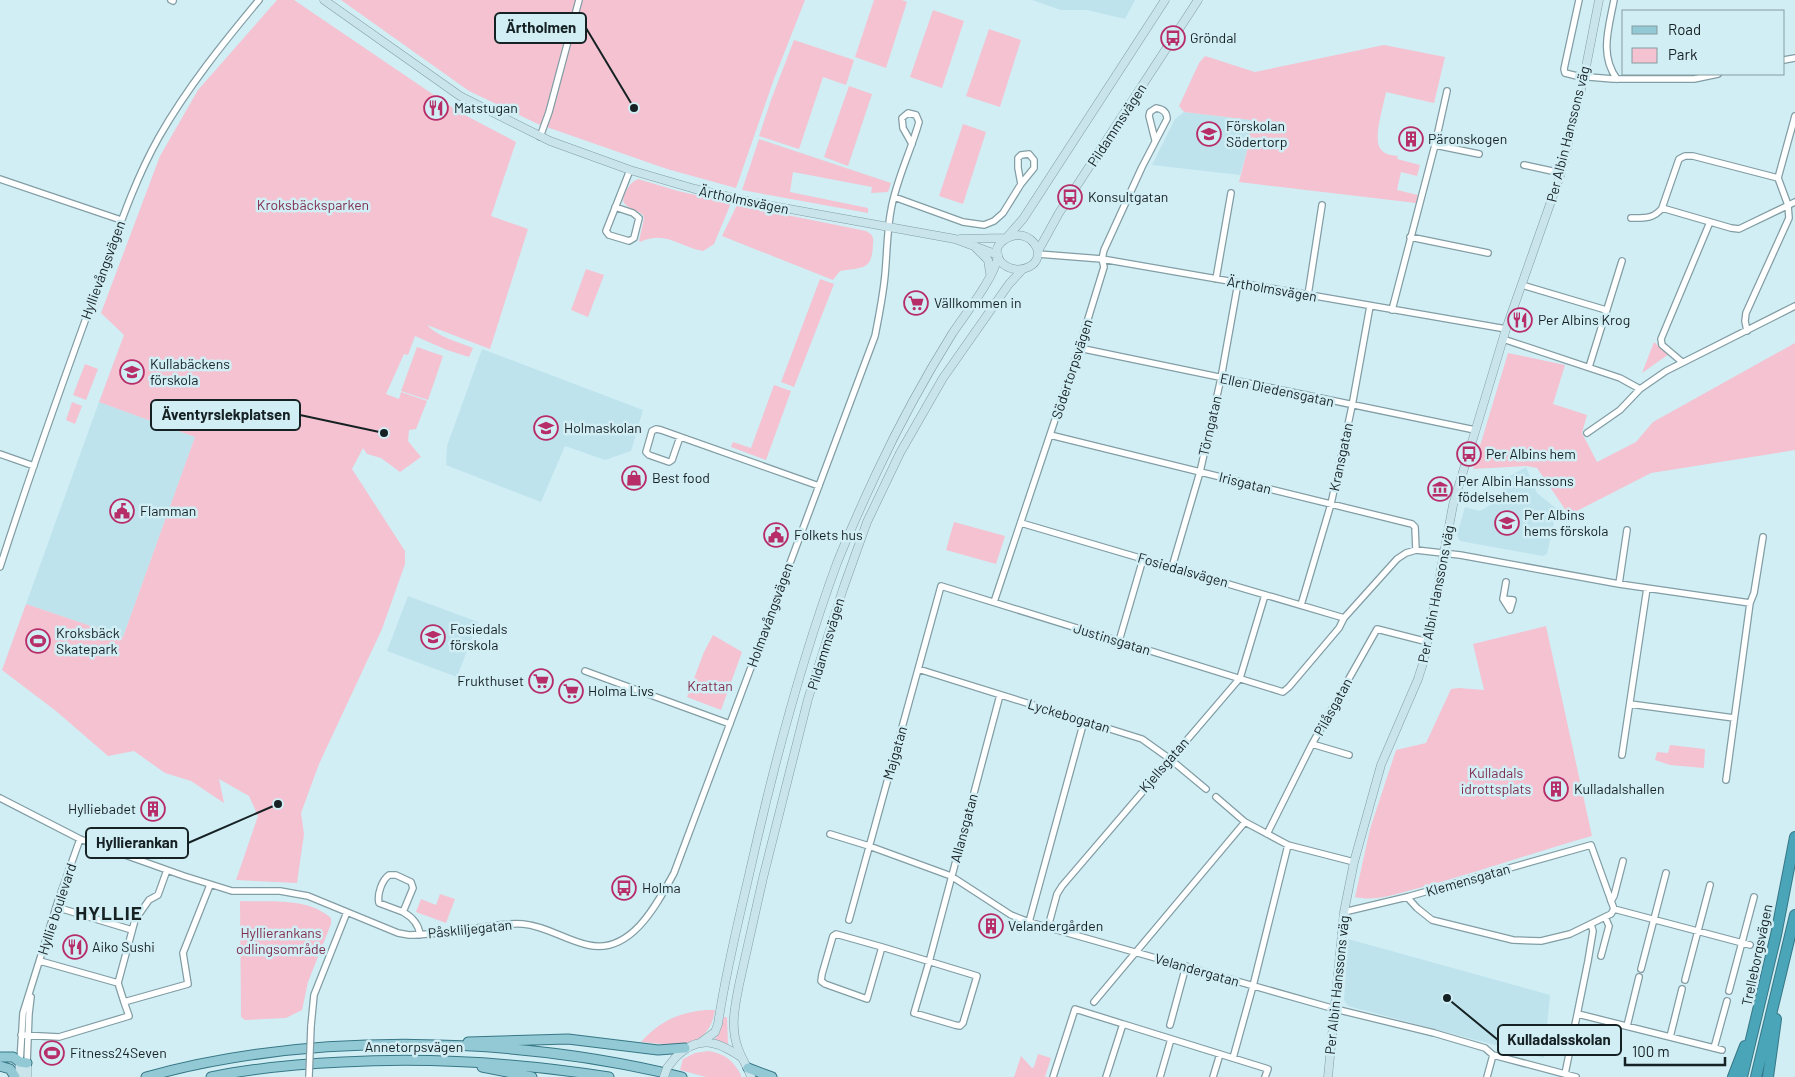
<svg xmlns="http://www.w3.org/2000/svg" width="1795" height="1077" font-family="Barlow,sans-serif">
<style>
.built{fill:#bee3ec}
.green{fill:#f4c2d0}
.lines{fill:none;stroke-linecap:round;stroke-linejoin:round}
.street-casing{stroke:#829da4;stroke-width:8}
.secondary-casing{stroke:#829da4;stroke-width:9}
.primary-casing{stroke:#387785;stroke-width:11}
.highway-casing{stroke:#387785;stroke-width:12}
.street{stroke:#fff;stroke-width:5.5}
.secondary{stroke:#c9e4ea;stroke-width:8}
.primary{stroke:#92c9d5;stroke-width:9}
.highway{stroke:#4aa5b9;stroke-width:10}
.street-bridge-casing{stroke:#829da4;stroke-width:8;stroke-linecap:butt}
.secondary-bridge-casing{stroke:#829da4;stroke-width:9;stroke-linecap:butt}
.street-bridge{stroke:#fff;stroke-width:5.5}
.secondary-bridge{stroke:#c9e4ea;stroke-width:8}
.labels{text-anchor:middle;stroke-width:5;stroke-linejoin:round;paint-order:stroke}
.poi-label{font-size:14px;fill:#162124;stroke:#d1eef5;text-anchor:start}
.street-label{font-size:14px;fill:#162124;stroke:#d1eef5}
.park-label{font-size:14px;fill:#812f4e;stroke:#d1eef5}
.district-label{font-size:19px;font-weight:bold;letter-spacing:1px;fill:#162124;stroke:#d1eef5}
.leader{fill:none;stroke:#162124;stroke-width:2}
.callout-dot{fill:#162124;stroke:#d1eef5;stroke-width:2}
.callout{fill:#d1eef5;stroke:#162124;stroke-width:2}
.callout-label{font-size:15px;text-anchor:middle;font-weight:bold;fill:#162124}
</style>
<rect width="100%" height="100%" fill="#d1eef5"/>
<path class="built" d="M1032 0H1135L1125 19 1087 10H1061Z
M1184 112 1251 120 1248 147 1240 175 1152 165 1175 119Z
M482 349 643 410 631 451 605 460 565 446 541 502 446 465 447 446Z
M99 402 195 437 123 637 26 604Z
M1526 467 1537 493 1557 509 1547 554 1543 556 1460 541 1457 535 1465 507 1480 511 1506 496 1499 482Z
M408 596 478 622 457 677 387 651Z
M1348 939 1550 995 1544 1058 1348 1006 1344 1000Z"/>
<path class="green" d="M277 0H294L459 112 516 142 491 216 528 229 490 349 427 325C438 337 458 342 473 348L469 357 447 350 415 336 408 355 404 354 386 394 399 399 401 392 427 401 416 429 409 430 408 441 421 457 400 472 381 458 367 454 363 448 352 469 405 551V564L382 629 319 764 301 813 304 834 297 883 236 880 258 816 249 796 219 779 224 803 191 781 165 773 134 751 108 756 56 711 2 670 26 604 123 637 195 437 99 402 124 335 101 313 160 156 198 90Z
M341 0H805L774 79 736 188 667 169 538 124 469 91Z
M874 0H902L907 2 886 68 855 57Z
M933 10 964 21 942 88 910 77Z
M989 29 1021 40 1000 107 966 96Z
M794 40 854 60 846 85 823 77 799 149 759 136 771 100Z
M1384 45 1445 57 1434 103 1386 92C1384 104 1373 138 1380 148 1384 155 1391 155 1398 156L1397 159 1420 165 1417 176 1401 172 1397 190 1418 195 1416 203 1239 182 1248 147 1251 120 1184 112 1179 106 1199 63 1205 56 1255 72Z
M849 86 872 94 848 166 824 157Z
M963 124 986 132 963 204 939 196Z
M759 139 891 183 888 192 871 193 872 187 793 172 790 192 868 208V213L742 190Z
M638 179 678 191 731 203 714 244 703 251C678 246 665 230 640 242L639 241 644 218 643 215C636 209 628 210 623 201 624 192 629 183 638 179Z
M737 205 866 231C872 234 874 237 873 244 872 271 863 267 840 271L833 280 722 236Z
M586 269 604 275 588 317 571 310Z
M820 279 834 284 794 387 781 382Z
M1654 342 1669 354 1642 373Z
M1795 343V450L1651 473 1569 515 1537 468 1527 466 1473 469 1508 353 1565 365 1553 404 1587 415 1582 433 1597 462 1636 442 1653 422Z
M417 347 443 356 428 400 401 391Z
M85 364 98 369 86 400 73 395Z
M774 385 791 391 766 460 731 447 733 442 751 448Z
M72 402 82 406 75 424 66 420Z
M954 522 1005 536 996 564 946 550Z
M1546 626 1592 836C1534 852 1477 873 1419 888 1399 893 1376 902 1355 897L1370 829 1396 750 1426 743 1451 689 1459 688 1484 690 1473 644Z
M713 635 742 652 721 710 687 697 704 652Z
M1670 745 1705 749 1704 768 1670 765 1655 760 1657 752 1668 753Z
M440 894 455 899 446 923 416 912 421 899 436 905Z
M240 901C269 902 308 897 331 918V924L308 982 302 1010 286 1018 245 1020 241 1017Z
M706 1010H715C708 1052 674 1045 641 1042 659 1022 679 1012 706 1010Z
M724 1017H727L728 1044 714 1040 719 1034Z
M708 1051C724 1053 734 1061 741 1075V1077H706L680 1070 683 1059 695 1053Z
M1038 1054 1051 1058 1045 1077H1014L1021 1056 1032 1068 1034 1067Z"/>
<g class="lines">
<g class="street-casing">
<path id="street" d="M171 0 173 1
M1579 0 1564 69 1565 73 1577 76 1613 79H1694L1718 74
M1614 0C1609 27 1599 55 1617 79
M1784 60 1795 58
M540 137 549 112 579 0
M1435 145 1479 154
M1524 165 1561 173
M0 179 121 220
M894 197 963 222 984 225 994 221 1003 213 1021 184 1018 168V158L1021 155 1029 154 1034 160V168L1021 184
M615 207 633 213 639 218 634 238 629 241 609 235 606 231 630 170
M1662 208 1731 228 1739 229 1795 202
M1631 218C1644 218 1654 219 1662 208L1679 159 1685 156H1693L1778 178
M1410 237 1488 253
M1038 254 1102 259 1506 329
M1216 279 1231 193
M1522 285 1606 310
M1308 295 1322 205
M1392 310 1435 145 1447 91
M1747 331 1745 321 1746 313 1789 218 1788 205 1778 178 1795 116
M1503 339 1620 378 1640 389
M1079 348 1475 430
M1682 362 1662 345 1661 339 1710 222
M1589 367 1622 261
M1587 433 1620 410 1640 389 1666 371 1795 306
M1050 435 1412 524 1415 527 1416 550
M680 437 672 460 669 462 649 455 646 452 652 431 656 429 661 430 819 486
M0 454 34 466
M1021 523 1344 618
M0 567C30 474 63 381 97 288 116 237 132 185 159 137 187 88 223 43 259 0
M1172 567 1200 472 1221 378 1238 283
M1619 584 1627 530
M1503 599 1513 600 1510 610 1503 599 1506 582
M994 602 1079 348 1104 267 1102 259 1104 250 1142 167 1167 119C1167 112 1163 109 1156 108L1150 112 1149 116 1155 140
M1301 605 1331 504 1352 406 1370 306
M1119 641 1143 559
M918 669 1142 739 1170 759 1206 789
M585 671 730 724
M1630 704 1734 718
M1312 744 1349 755
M1622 755 1647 588
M1726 780 1750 603 1754 593 1763 537
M1216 797 1245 822 1288 845 1354 862
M0 798 80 839 184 876 232 891H280L308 896 398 933 409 935C434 935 459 930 485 927 497 925 510 923 523 924 546 926 565 940 588 945 631 955 657 904 674 873L875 336C879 316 883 296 885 275 887 254 887 231 891 210 896 180 911 151 919 122L916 115 908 113 902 118 903 128 912 144
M830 834 869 846 951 876 1011 915 1029 922 1335 1009 1434 1033 1485 1048 1493 1055 1576 1077
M1267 834 1312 744 1377 629 1428 642
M1407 897 1417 908 1432 920 1513 940 1541 941 1570 934 1611 914 1614 909 1750 945
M1611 901 1614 896 1623 861
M56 907 132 930
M403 912 379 903C377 894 382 880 389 875H396L411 882 413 888 403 912C412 917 419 925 420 935
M1344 912 1407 897 1591 845 1614 909
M849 920 941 586 1283 692 1289 687 1339 628 1344 618 1397 559 1406 553 1416 550 1460 555 1619 584 1750 603
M1029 922 1084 721
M1048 927 1057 894 1062 886 1240 678 1265 595
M836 934 882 947 867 999 825 984 821 981 822 974 833 936Z
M882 947 977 976 963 1023 960 1026 955 1025 914 1013 929 962 1000 695
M1601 956 1609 926 1605 917
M40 961 118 983
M1641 969 1666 873
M1685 980 1710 885
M1729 991 1754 897
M124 1002 118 983 135 920 149 900 158 895 167 870
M1094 1002 1245 822
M1578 1014 1722 1050
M1123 1024 1268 1069 1265 1077
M1170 1025 1186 966
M311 1026 314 995 347 912
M1627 1026 1639 977
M21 1035 59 1037 129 1016 124 1002 188 984 183 953 210 885
M1670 1037 1682 989
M1714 1048 1727 1001
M1233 1058 1253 986 1288 845
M20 1062 23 1013 58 901 80 839
M27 1063 29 1014 31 997
M1565 1074 1588 961 1593 931 1591 924
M1053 1077 1075 1009 1123 1024 1106 1077
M1160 1077 1171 1039
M1213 1077 1220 1054
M1487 1077 1493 1055"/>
</g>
<g class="secondary-casing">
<path id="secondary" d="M324 0 460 96 550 141 630 170 695 189 751 202 955 239 998 255
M1017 235C1024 235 1029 237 1034 243 1049 264 1017 279 1001 262 989 248 1004 237 1017 235Z
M1008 236 1023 219 1165 0
M960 239 1005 238
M976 248 988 260 990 273
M1038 251 1059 213 1198 0
M700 1043 715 1032 718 1024C726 969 740 915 752 862 775 760 801 661 837 563 849 533 863 502 877 472 899 425 924 379 952 334 965 314 994 279 998 256
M675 1058C698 1034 717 1041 741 1057
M19 1077 20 1062
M27 1077V1063
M751 1077C748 1067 741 1058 738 1048 730 1027 735 1006 739 985L763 878 808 699 843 589 867 522 900 453 943 378 1009 284 1022 270
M1328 1077 1344 912 1354 862 1381 765 1418 679 1424 660 1453 505 1506 329 1561 173 1584 77 1599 0"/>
</g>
<g class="primary-casing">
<path id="primary" d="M468 1042 568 1039 658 1050 685 1048
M0 1057H13L20 1062 27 1063
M0 1066 10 1069 15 1077
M482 1067 532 1077
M748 1068 772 1077
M146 1077C311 1031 516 1036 682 1077
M211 1077C254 1068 299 1064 343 1062 433 1057 520 1063 609 1077"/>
</g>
<g class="highway-casing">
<path id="highway" d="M1733 1077 1745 1046
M1742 1077 1776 935 1795 837
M1756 1077 1795 915
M1768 1077 1776 1019"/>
</g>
<use href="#street" class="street"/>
<use href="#secondary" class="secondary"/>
<use href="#primary" class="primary"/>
<use href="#highway" class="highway"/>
<g class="street-bridge-casing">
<path id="street-bridge" d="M309 1077 311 1026"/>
</g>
<g class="secondary-bridge-casing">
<path id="secondary-bridge" d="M664 1077 667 1068 675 1058"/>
</g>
<use href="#street-bridge" class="street-bridge"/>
<use href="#secondary-bridge" class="secondary-bridge"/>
</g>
<defs>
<g id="bus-ring" transform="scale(1.25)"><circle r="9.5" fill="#d1eef5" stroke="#b72d68" stroke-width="1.5"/><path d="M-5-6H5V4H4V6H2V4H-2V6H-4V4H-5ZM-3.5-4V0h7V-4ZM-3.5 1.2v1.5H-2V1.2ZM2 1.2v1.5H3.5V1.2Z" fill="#b72d68"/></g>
<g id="restaurant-ring" transform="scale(1.25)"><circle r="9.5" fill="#d1eef5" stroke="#b72d68" stroke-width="1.5"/><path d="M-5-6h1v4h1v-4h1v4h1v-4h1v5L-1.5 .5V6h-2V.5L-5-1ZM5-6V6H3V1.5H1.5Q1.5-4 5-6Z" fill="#b72d68"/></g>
<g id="school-ring" transform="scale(1.25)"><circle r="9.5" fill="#d1eef5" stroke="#b72d68" stroke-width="1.5"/><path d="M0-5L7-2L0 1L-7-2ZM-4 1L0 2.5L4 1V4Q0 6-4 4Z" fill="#b72d68"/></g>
<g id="building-ring" transform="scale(1.25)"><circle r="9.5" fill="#d1eef5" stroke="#b72d68" stroke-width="1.5"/><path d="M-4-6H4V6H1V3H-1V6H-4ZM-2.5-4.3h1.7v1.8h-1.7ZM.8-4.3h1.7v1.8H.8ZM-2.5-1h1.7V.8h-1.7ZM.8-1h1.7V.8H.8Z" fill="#b72d68"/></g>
<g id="supermarket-ring" transform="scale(1.25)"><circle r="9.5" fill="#d1eef5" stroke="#b72d68" stroke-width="1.5"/><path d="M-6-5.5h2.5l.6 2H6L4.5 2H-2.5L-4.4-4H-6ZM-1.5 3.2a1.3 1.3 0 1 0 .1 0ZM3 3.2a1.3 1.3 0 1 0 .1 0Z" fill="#b72d68"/></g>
<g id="shop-ring" transform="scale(1.25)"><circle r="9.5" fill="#d1eef5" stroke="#b72d68" stroke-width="1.5"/><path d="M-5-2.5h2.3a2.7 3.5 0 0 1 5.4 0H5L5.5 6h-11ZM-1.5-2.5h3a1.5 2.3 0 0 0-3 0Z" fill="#b72d68"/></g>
<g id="museum-ring" transform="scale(1.25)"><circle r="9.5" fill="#d1eef5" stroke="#b72d68" stroke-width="1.5"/><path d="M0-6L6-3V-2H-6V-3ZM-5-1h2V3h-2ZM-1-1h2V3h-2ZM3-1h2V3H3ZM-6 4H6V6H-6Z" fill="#b72d68"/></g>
<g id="civic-ring" transform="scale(1.25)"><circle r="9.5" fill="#d1eef5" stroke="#b72d68" stroke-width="1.5"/><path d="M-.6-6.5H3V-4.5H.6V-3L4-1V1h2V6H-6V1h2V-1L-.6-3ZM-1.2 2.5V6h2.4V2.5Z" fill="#b72d68"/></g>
<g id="stadium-ring" transform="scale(1.25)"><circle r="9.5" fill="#d1eef5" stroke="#b72d68" stroke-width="1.5"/><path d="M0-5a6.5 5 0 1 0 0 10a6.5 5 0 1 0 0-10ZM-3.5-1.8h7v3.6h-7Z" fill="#b72d68"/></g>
</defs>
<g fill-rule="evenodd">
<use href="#bus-ring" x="1173" y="38"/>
<use href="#restaurant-ring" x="436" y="108"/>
<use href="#school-ring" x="1209" y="134"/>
<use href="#building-ring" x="1411" y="139"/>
<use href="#bus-ring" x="1070" y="197"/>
<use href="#supermarket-ring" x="916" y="303"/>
<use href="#restaurant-ring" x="1520" y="320"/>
<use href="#school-ring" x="132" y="372"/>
<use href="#school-ring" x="546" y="428"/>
<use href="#bus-ring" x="1469" y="454"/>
<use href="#shop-ring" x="634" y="478"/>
<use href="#museum-ring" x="1440" y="489"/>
<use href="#civic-ring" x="122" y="511"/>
<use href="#school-ring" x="1507" y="523"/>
<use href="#civic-ring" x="776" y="535"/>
<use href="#school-ring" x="433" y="637"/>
<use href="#stadium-ring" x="38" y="641"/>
<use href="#supermarket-ring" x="541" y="681"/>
<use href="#supermarket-ring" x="571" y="691"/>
<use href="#building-ring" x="1556" y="789"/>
<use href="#building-ring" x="153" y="809"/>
<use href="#bus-ring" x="624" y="888"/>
<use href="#building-ring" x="991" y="926"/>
<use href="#restaurant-ring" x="75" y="947"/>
<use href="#stadium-ring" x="52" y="1053"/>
</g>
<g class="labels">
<g class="poi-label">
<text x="1190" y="43">Gröndal</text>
<text x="454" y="113">Matstugan</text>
<text x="1226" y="131">Förskolan<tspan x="1226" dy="16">Södertorp</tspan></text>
<text x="1428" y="144">Päronskogen</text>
<text x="1088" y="202">Konsultgatan</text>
<text x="934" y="308">Vällkommen in</text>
<text x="1538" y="325">Per Albins Krog</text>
<text x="150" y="369">Kullabäckens<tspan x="150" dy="16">förskola</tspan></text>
<text x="564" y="433">Holmaskolan</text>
<text x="1486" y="459">Per Albins hem</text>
<text x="652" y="483">Best food</text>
<text x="1458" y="486">Per Albin Hanssons<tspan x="1458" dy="16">födelsehem</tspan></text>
<text x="140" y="516">Flamman</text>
<text x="1524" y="520">Per Albins<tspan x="1524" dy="16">hems förskola</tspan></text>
<text x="794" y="540">Folkets hus</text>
<text x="450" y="634">Fosiedals<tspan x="450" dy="16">förskola</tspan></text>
<text x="56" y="638">Kroksbäck<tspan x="56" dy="16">Skatepark</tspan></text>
<text x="524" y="686" text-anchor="end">Frukthuset</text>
<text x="588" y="696">Holma Livs</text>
<text x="1574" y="794">Kulladalshallen</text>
<text x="136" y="814" text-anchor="end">Hylliebadet</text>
<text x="642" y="893">Holma</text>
<text x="1008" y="931">Velandergården</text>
<text x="92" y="952">Aiko Sushi</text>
<text x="70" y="1058">Fitness24Seven</text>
</g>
<g class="street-label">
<text transform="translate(1117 125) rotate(-57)" y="5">Pildammsvägen</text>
<text transform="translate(1568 134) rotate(-76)" y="5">Per Albin Hanssons väg</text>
<text transform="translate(744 200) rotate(12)" y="5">Ärtholmsvägen</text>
<text transform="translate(103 270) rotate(-70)" y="5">Hyllievångsvägen</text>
<text transform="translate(1272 289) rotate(10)" y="5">Ärtholmsvägen</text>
<text transform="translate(1072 369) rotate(-72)" y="5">Södertorpsvägen</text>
<text transform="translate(1277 390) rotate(12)" y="5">Ellen Diedensgatan</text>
<text transform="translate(1210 426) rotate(-77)" y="5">Törngatan</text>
<text transform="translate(1341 457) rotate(-78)" y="5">Kransgatan</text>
<text transform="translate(1245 483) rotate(14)" y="5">Irisgatan</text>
<text transform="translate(1183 570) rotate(16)" y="5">Fosiedalsvägen</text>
<text transform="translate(1436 594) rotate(-79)" y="5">Per Albin Hanssons väg</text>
<text transform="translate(770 615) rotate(-70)" y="5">Holmavångsvägen</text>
<text transform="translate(1112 639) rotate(17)" y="5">Justinsgatan</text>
<text transform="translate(826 644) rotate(-73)" y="5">Pildammsvägen</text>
<text transform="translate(1333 707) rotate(-61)" y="5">Pilåsgatan</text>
<text transform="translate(1069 716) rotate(17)" y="5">Lyckebogatan</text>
<text transform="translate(895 753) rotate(-74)" y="5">Majgatan</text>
<text transform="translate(1164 765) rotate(-49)" y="5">Kjellsgatan</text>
<text transform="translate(964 828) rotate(-75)" y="5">Allansgatan</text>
<text transform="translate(1468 880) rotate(-16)" y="5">Klemensgatan</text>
<text transform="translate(57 909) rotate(-72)" y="5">Hyllie boulevard</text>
<text transform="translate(470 929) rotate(-6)" y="5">Påskliljegatan</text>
<text transform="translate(1757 955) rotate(-78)" y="5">Trelleborgsvägen</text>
<text transform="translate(1197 970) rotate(16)" y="5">Velandergatan</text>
<text transform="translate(1337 985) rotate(-84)" y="5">Per Albin Hanssons väg</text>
<text x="414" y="1052">Annetorpsvägen</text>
</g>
<g class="park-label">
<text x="313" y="210">Kroksbäcksparken</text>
<text x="710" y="691">Krattan</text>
<text x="1496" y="778">Kulladals<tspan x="1496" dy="16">idrottsplats</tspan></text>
<text x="281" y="938">Hyllierankans<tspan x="281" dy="16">odlingsområde</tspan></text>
</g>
<g class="district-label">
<text x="109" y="920">HYLLIE</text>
</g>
</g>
<path class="leader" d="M634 108L586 28M384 433L300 415M278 804L188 843M1447 998L1498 1040"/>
<g class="callout-dot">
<circle cx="634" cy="108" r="5"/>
<circle cx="384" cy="433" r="5"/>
<circle cx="278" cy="804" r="5"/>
<circle cx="1447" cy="998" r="5"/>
</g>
<g class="callout">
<rect x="495" y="13" width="91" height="30" rx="5"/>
<rect x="151" y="400" width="149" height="30" rx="5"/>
<rect x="86" y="828" width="102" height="30" rx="5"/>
<rect x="1498" y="1025" width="123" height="30" rx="5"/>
</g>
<g class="callout-label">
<text x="541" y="33">Ärtholmen</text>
<text x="226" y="420">Äventyrslekplatsen</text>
<text x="137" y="848">Hyllierankan</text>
<text x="1559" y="1045">Kulladalsskolan</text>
</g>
<rect x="1622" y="10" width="162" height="65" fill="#d1eef5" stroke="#869ca1"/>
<rect x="1632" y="26" width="25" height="8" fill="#92c9d5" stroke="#869ca1"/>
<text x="1668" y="35" font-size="15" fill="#162124">Road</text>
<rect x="1632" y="48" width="25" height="15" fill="#f4c2d0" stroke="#869ca1"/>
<text x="1668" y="60" font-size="15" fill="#162124">Park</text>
<path d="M1625 1057v8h100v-8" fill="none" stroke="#162124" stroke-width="2.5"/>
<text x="1632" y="1057" font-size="15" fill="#162124" stroke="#d1eef5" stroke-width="4" paint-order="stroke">100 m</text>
</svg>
